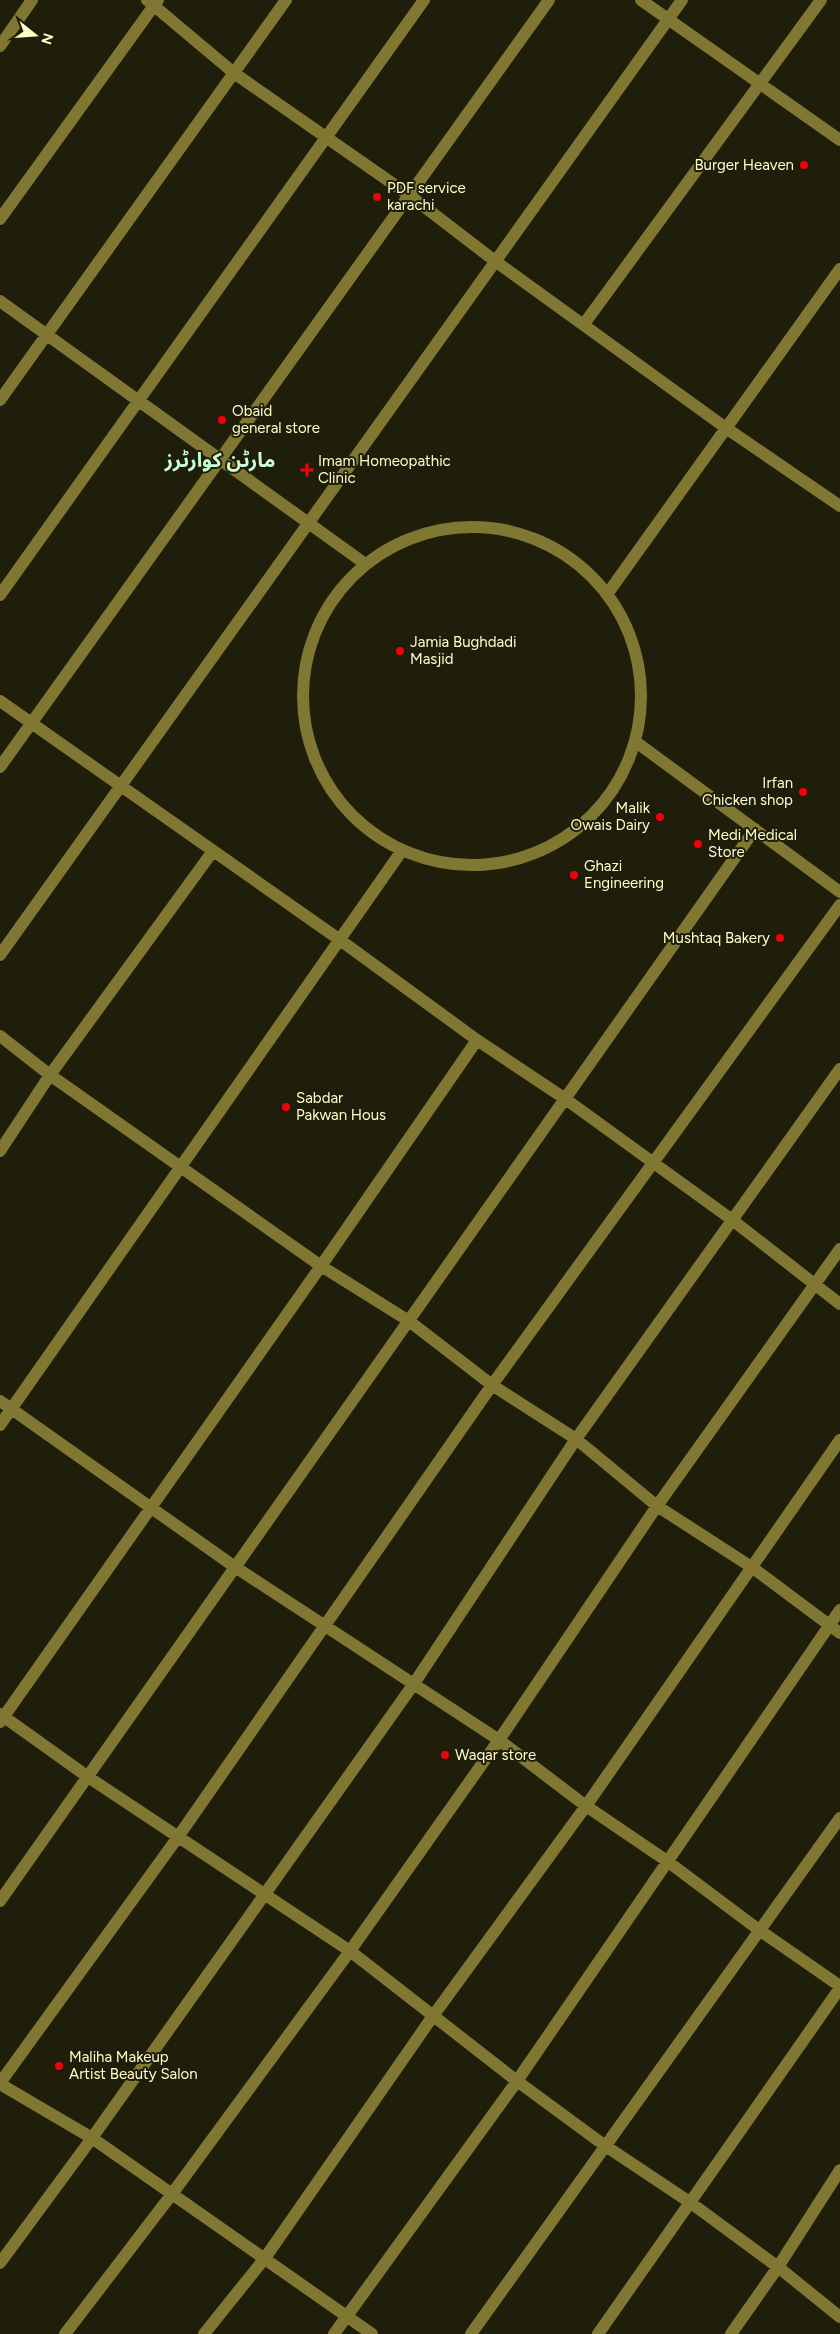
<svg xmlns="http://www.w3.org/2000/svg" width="840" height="2334" font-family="Figtree,'Noto Sans Arabic',sans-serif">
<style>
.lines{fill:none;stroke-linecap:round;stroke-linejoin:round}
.minor{stroke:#807733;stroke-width:12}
.poi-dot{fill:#f3000b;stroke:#1e1e0b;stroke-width:2}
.labels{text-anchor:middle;stroke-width:4;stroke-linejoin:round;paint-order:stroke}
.poi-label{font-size:15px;fill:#fffdc8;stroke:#1e1e0b;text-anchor:start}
.district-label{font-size:20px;font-weight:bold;fill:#caffd6;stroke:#1e1e0b}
</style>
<rect width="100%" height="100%" fill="#1e1e0b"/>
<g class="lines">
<path class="minor" d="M147 0 234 73 409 195 495 261 726 428 840 506
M641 0 840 140
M0 46 32 0
M0 219 158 0
M0 301 364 563
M584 324 821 0
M0 400 286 0
M303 696a169 169 0 1 1 338 0a169 169 0 1 1-338 0Z
M608 593 840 269
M0 595 424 0
M0 701 340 940 477 1040 564 1098 731 1219 840 1304
M636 742 840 892
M0 767 549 0
M0 955 682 0
M0 1036 50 1075 321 1266 409 1321 492 1385 576 1439 657 1506 753 1568 840 1633
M0 1151 50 1075 213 851
M0 1401 235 1567 499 1740 586 1806 667 1861 759 1930 840 1986
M0 1425 401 852
M0 1714 88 1777 350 1951 517 2081 604 2145 691 2203 778 2267 840 2317
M0 1722 321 1266 477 1040
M0 1901 755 829
M0 2083 178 1837 492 1385 840 905
M0 2084 92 2138 372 2334
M0 2263 92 2138 413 1685 576 1439 840 1069
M65 2334 172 2194 350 1951 499 1740 657 1506 840 1249
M204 2334 265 2258 433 2016 586 1806 840 1440
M334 2334 517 2081 840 1610
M471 2334 840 1818
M598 2334 840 1988
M731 2334 778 2267 840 2170"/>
</g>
<g class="poi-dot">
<circle cx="804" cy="165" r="5"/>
<circle cx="377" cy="197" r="5"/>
<circle cx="222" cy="420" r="5"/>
<path d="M304.5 462.5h5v5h5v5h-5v5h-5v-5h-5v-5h5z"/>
<circle cx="400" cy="651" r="5"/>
<circle cx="803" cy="792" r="5"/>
<circle cx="660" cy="817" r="5"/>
<circle cx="698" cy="844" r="5"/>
<circle cx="574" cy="875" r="5"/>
<circle cx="780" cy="938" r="5"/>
<circle cx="286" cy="1107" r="5"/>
<circle cx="445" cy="1755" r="5"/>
<circle cx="59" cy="2066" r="5"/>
</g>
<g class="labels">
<g class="poi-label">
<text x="794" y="170" text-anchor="end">Burger Heaven</text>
<text x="387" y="193">PDF service<tspan x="387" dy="17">karachi</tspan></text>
<text x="232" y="416">Obaid<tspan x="232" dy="17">general store</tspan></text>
<text x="318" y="466">Imam Homeopathic<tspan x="318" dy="17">Clinic</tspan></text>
<text x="410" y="647">Jamia Bughdadi<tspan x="410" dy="17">Masjid</tspan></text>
<text x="793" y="788" text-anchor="end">Irfan<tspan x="793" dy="17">Chicken shop</tspan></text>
<text x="650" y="813" text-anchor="end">Malik<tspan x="650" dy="17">Owais Dairy</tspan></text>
<text x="708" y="840">Medi Medical<tspan x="708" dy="17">Store</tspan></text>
<text x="584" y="871">Ghazi<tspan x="584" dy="17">Engineering</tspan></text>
<text x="770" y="943" text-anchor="end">Mushtaq Bakery</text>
<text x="296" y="1103">Sabdar<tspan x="296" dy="17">Pakwan Hous</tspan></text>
<text x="455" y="1760">Waqar store</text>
<text x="69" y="2062">Maliha Makeup<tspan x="69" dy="17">Artist Beauty Salon</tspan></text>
</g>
<g class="district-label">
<text x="220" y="467">مارٹن کوارٹرز</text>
</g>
</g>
<g transform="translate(35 35) rotate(107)" stroke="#1e1e0b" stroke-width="4" paint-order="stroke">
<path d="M0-4L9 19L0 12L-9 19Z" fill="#fffdc8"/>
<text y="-8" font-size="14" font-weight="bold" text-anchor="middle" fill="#fffdc8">N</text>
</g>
</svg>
